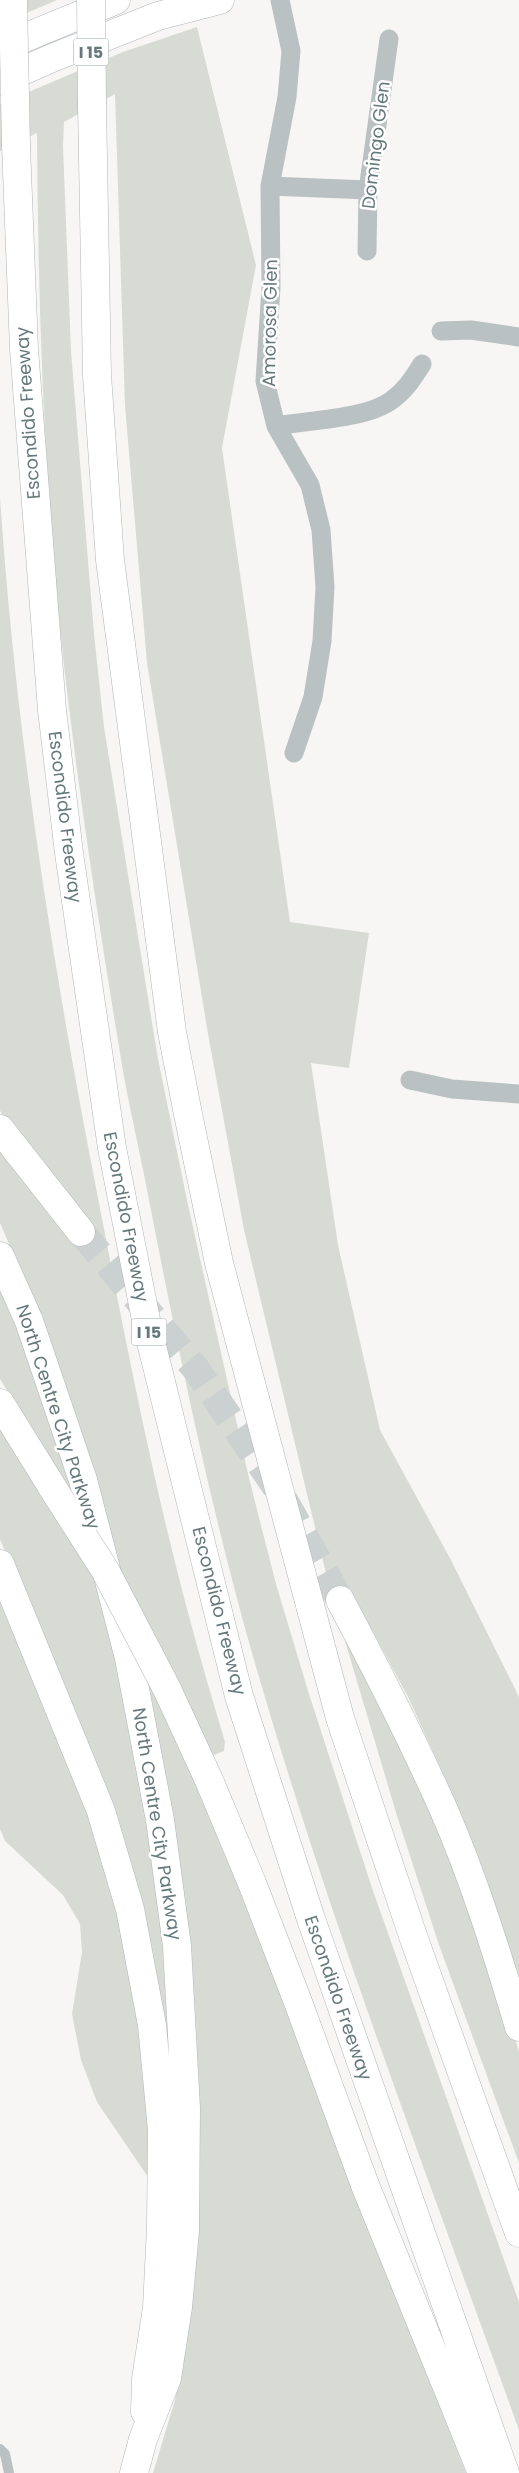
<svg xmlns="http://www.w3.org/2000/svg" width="519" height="2473" font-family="Poppins,sans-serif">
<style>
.green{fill:#d8dbd4}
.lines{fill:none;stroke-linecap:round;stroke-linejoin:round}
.highway-tunnel{stroke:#cbd0d0;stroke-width:28;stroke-dasharray:28 14;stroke-linecap:butt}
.secondary-casing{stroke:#afb7b9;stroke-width:29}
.highway-casing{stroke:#b0b6b7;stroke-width:29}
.lane{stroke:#bac1c2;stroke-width:10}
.street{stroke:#bac1c2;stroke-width:19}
.secondary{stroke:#fff;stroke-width:28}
.highway{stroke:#fff;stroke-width:28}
.highway-bridge-casing{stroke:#b0b6b7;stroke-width:29;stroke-linecap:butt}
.highway-bridge{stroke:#fff;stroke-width:28}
.labels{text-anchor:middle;stroke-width:5;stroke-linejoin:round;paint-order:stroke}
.shield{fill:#fff;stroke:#93a1a3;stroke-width:1}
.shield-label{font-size:16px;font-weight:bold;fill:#65797c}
.street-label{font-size:18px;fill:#65797c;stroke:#fff}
</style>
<rect width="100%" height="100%" fill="#f7f6f4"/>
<path class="green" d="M15 0H57L15 18Z
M197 27 256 265 222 448 290 922 369 933 349 1068 311 1063 338 1245 380 1430 451 1560 519 1697V1976L451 1791 408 1697 350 1589H343L334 1607 244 1230 208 1034 147 663 125 406 115 94 64 122 63 146 71 351 94 634 104 727 158 1059 187 1200 249 1478 276 1584 309 1694 372 1888 519 2302V2430C428 2177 331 1926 256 1667 212 1515 180 1360 150 1205 142 1162 132 1120 124 1077 101 940 80 803 64 666 44 489 38 311 37 133L0 151V104L123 52Z
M0 497C16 735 53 969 99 1203 126 1343 153 1483 190 1620 201 1661 213 1702 225 1742L224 1751 214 1755 209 1752 185 1758 227 1857 466 2473H153L175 2400 194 2291 200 2184 196 2082 177 1864 26 1284 0 1223V1146L78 1247 91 1226 0 1111Z
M0 1280 62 1445 104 1595 162 1896 177 2120 61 1691 0 1539V1425L70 1492 0 1379Z
M0 1580 85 1795 117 1912 142 2037 148 2104 150 2180 97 2102 81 2060 72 2014 82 1952 80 1924 63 1895 5 1841 0 1829Z
M340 1624 437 1814 514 2034 519 2052V2163L439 1945 397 1816Z"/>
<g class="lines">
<path class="highway-tunnel" d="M81 1232 196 1369 280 1493 340 1600"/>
<g class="secondary-casing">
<path id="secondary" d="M0 48 116 0
M0 81 52 58 158 16 220 0
M0 1256 29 1321 83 1480 129 1658 160 1820 177 1946 186 2108 185 2231 178 2307 167 2378 143 2439 134 2473
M0 1564 101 1811 130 1909 152 2025 162 2130 161 2227 157 2308 146 2379 145 2412"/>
</g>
<g class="highway-casing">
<path id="highway" d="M92 104 97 375 110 560 172 1032 188 1114 219 1263 340 1718 413 1936 519 2233
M16 146 24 349 52 710 69 853 112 1148 148 1330 239 1696 311 1919 505 2473
M0 1129 81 1232
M0 1403 59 1498
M340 1600C376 1668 411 1737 443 1808 474 1879 497 1953 519 2027
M167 1689 209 1780 252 1883 298 2002 365 2185 482 2473"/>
</g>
<path class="lane" d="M0 2449 5 2454 9 2473"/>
<path class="street" d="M280 0 291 51 287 97 270 186 271 287 265 381 276 426 310 485 321 530 325 587 322 641 313 697 294 753
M270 186 368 190
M367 251 368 190 389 39
M441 331 471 330 519 337
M276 426C309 420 367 419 392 400 406 390 413 378 422 364
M410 1080 452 1089 519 1094"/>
<use href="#secondary" class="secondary"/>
<use href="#highway" class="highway"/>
<g class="highway-bridge-casing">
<path id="highway-bridge" d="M13 0 16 146
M91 0 92 104
M59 1498 105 1570 167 1689"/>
</g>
<use href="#highway-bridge" class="highway-bridge"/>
</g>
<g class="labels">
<g class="shield">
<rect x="73.5" y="38.5" width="35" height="27" rx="4"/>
<rect x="131.5" y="1318.5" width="35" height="27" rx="4"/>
</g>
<g class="shield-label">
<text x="91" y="58">I 15</text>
<text x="149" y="1338">I 15</text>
</g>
<g class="street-label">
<text transform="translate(376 145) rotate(-83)" y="6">Domingo Glen</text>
<text transform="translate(270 323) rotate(-89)" y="6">Amorosa Glen</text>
<text transform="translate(28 413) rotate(-94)" y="6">Escondido Freeway</text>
<text transform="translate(65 817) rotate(83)" y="6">Escondido Freeway</text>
<text transform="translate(126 1217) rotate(79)" y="6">Escondido Freeway</text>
<text transform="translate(58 1417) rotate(72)" y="6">North Centre City Parkway</text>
<text transform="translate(219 1611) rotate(76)" y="6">Escondido Freeway</text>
<text transform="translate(157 1824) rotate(81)" y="6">North Centre City Parkway</text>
<text transform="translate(338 1998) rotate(71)" y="6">Escondido Freeway</text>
</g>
</g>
</svg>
